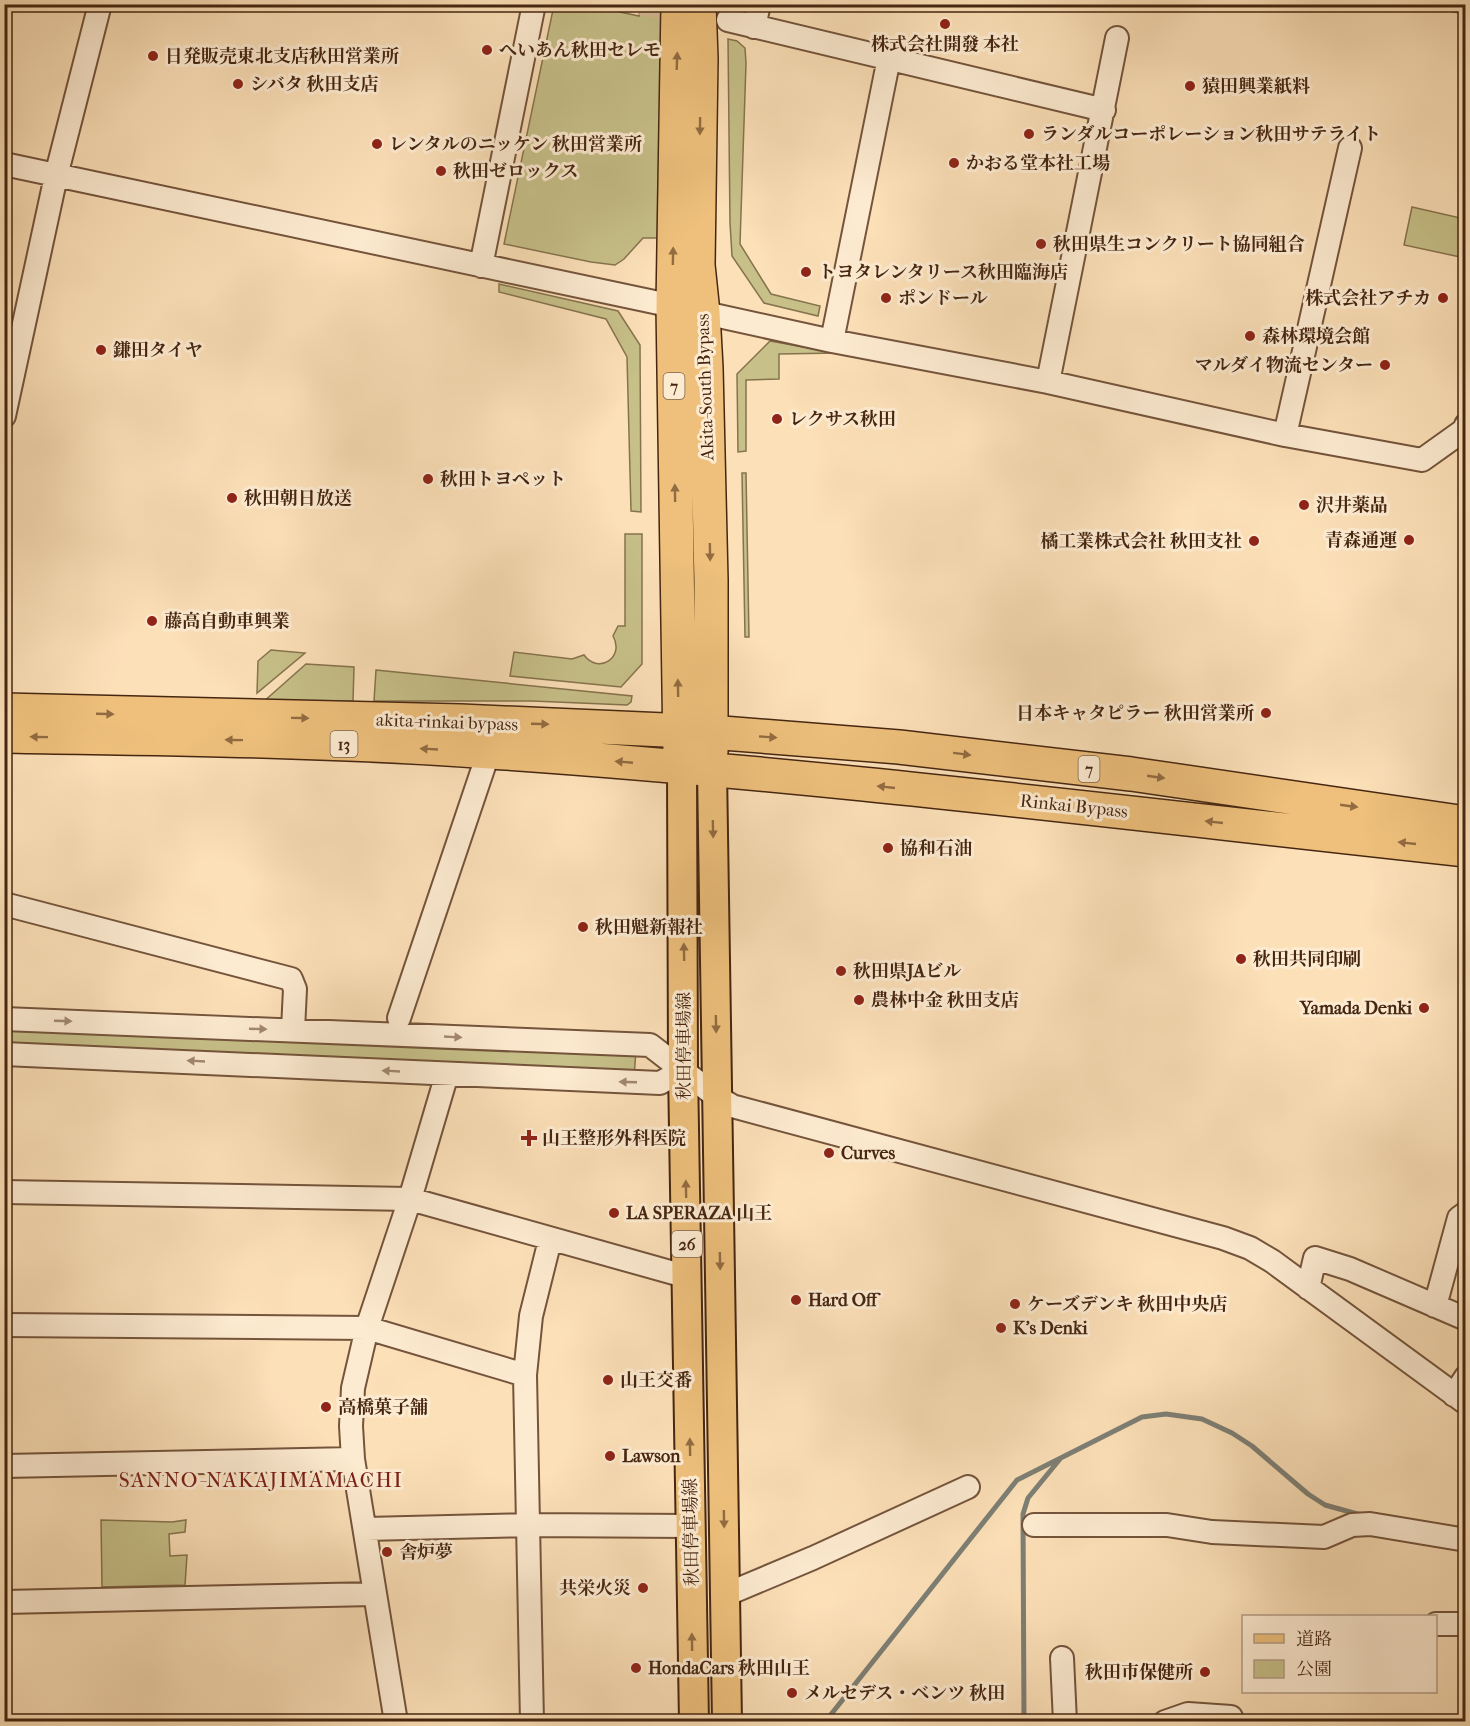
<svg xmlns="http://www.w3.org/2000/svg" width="1470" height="1726" font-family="'IM FELL French Canon','Noto Serif JP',serif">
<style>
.green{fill:#c7c089;stroke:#86734d;stroke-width:1.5}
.water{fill:#a1bbb7;stroke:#7d7f75;stroke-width:1.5}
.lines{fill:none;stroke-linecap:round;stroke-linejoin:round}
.stream{stroke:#7d7f75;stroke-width:5}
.minor-tunnel{stroke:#d8bb97;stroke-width:22;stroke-dasharray:22 11;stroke-linecap:butt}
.minor-casing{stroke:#74543b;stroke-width:26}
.major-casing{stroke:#462611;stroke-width:32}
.highway-casing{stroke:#462611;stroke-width:36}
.minor{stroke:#fdebd1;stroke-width:22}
.major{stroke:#eec07c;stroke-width:28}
.highway{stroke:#eec07c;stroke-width:33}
.oneway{fill:#926b41}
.oneway2{fill:#a28871}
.poi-dot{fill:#8f2418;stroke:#fdebd1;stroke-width:2}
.labels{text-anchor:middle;stroke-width:6;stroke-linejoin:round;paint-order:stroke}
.shield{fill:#fdebd1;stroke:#7d614b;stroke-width:1.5}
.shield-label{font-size:16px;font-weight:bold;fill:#462611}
.poi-label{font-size:18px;font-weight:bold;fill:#462611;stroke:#fdebd1;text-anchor:start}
.street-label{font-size:18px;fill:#462611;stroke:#fdebd1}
.quarter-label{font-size:21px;letter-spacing:1.5px;fill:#7a1f14;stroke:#fdebd1}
</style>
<rect width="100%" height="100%" fill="#fce0b8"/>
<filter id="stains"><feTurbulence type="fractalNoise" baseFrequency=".00333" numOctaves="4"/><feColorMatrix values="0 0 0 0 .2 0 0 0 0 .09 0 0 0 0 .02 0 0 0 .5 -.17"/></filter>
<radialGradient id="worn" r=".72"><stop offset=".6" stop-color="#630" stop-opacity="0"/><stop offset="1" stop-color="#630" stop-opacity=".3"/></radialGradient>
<path class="green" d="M554 5H587L639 16 641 5H665L659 238H643L624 259 615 265 591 262 504 244Z
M728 39 737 41 745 48 746 63 740 244 771 294 820 306 818 316 764 303 732 256 730 223Z
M1412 207 1465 219V258L1404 245Z
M499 284 618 311 640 345 641 512 631 511 627 357 606 319 499 292Z
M770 341 838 353 779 354V379L746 380V451L738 452 737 374Z
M742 473H746L749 637H745Z
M625 534H642V664L621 687 510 676 514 652 572 659 584 655C599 675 625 657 613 636L618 626H625Z
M271 650 305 653 257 693 258 661Z
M306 664 354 667 353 701 262 703Z
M376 670 632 696 631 702 627 705 532 701H374Z
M5 1020 636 1050 634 1078 5 1047Z
M101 1520 172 1522 186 1520 185 1532 169 1534 170 1556 187 1555 185 1585 102 1587Z"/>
<path class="water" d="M1416 5H1465V14Z"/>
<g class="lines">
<path class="stream" d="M825 1722 1017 1480 1142 1417 1166 1414 1202 1419 1232 1433 1252 1446 1308 1494 1325 1505 1361 1515
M1024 1722 1023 1514 1028 1498 1060 1459"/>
<path class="minor-tunnel" d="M641 4 691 13"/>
<g class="minor-casing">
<path id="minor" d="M728 20 1104 110
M754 27 759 4
M4 164 673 306 832 341 1048 382 1285 435 1422 460 1464 430 1466 425
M481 266 534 4
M832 341 889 58
M1048 382 1117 38
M4 416 56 176 100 4
M1285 435 1350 148
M4 904 291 979 295 989 293 1030
M399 1018 489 751
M4 1019 650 1045 717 1097 732 1106 1223 1238 1250 1248 1272 1261 1466 1403
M4 1054 660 1083 683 1070
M4 1192 410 1199 688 1277
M1308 1288 1315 1258 1350 1269 1466 1319
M1435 1306 1459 1218 1466 1213
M4 1325 367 1328 525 1375
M1454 1395 1466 1377
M4 1466 353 1459
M1034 1525H1167L1212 1532 1324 1537 1352 1525 1370 1524 1466 1540
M366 1529 529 1525 691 1526
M725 1595 813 1558 968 1487
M4 1602 375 1594
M1436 1624H1466
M1062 1658 1065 1722
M396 1722 353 1459 351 1426 353 1388 367 1328 410 1199 447 1074
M532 1722 525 1375 531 1316 550 1240
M1165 1722 1188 1714 1231 1717V1722"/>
</g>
<g class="major-casing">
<path id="major" d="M682 767 683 1070 694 1722
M712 770 727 1722"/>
</g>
<g class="highway-casing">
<path id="highway" d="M678 4 673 306 680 750
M699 4 701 58 698 265 703 313 706 368 711 580V752
M4 710 461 721 710 732 899 747 1131 774 1466 823
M4 736C167 739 329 740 491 752 816 774 1141 815 1466 850"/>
</g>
<use href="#minor" class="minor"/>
<use href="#major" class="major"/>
<use href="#highway" class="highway"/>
</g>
<defs><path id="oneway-solid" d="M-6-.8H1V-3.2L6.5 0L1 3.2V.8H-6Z" transform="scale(1.5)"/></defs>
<g class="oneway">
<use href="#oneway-solid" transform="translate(677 61) rotate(-88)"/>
<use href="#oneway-solid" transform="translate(700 126) rotate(91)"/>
<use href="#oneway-solid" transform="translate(673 256) rotate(-89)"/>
<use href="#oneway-solid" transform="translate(675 493) rotate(-91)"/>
<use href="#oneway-solid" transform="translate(710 552) rotate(89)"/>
<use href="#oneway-solid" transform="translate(678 688) rotate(-91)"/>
<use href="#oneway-solid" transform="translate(105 714) rotate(2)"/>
<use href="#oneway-solid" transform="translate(300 718) rotate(1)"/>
<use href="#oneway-solid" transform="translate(540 724) rotate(2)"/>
<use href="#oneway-solid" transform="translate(39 737) rotate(-179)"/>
<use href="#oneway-solid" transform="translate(768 737) rotate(4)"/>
<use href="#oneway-solid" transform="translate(234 740) rotate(-179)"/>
<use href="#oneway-solid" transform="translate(429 749) rotate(-177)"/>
<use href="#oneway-solid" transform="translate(962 754) rotate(7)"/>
<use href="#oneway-solid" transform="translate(624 762) rotate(-175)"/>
<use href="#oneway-solid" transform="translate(1156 777) rotate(8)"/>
<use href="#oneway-solid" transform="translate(886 787) rotate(-174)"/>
<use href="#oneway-solid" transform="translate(1349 806) rotate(8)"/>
<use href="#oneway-solid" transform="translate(1214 822) rotate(-174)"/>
<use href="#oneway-solid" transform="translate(713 829) rotate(89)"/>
<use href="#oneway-solid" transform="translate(1407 843) rotate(-174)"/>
<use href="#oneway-solid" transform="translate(684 952) rotate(-91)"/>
<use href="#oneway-solid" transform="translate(716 1024) rotate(89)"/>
<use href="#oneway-solid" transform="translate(686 1189) rotate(-91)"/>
<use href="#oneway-solid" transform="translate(720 1261) rotate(89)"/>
<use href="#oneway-solid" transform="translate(690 1447) rotate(-91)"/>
<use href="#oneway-solid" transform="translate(724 1519) rotate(89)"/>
<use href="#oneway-solid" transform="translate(692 1642) rotate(-91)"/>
</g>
<g class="oneway2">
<use href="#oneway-solid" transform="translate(63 1021) rotate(2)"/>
<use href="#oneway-solid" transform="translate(258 1029) rotate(2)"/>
<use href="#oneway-solid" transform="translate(453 1037) rotate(3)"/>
<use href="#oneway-solid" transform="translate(196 1061) rotate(-177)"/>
<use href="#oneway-solid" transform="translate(391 1071) rotate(-177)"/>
<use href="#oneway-solid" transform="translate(628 1082) rotate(-178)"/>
</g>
<g class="poi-dot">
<circle cx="945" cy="24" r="6"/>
<circle cx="487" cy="50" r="6"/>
<circle cx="153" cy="56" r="6"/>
<circle cx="238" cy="84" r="6"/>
<circle cx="1190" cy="86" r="6"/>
<circle cx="1029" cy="134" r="6"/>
<circle cx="377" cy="144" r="6"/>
<circle cx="954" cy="163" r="6"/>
<circle cx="441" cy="171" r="6"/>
<circle cx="1041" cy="244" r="6"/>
<circle cx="806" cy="272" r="6"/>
<circle cx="886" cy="298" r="6"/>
<circle cx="1443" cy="298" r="6"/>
<circle cx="1250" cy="336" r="6"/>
<circle cx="101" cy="350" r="6"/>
<circle cx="1385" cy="365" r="6"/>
<circle cx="777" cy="419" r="6"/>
<circle cx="428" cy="479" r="6"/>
<circle cx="232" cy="498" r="6"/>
<circle cx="1304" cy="505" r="6"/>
<circle cx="1409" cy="540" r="6"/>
<circle cx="1254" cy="541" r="6"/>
<circle cx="152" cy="621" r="6"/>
<circle cx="1266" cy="713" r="6"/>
<circle cx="888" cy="848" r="6"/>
<circle cx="583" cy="927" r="6"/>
<circle cx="1241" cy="959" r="6"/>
<circle cx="841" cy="971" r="6"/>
<circle cx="859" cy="1000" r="6"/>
<circle cx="1424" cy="1008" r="6"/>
<path d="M526 1129h6v6h6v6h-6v6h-6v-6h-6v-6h6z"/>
<circle cx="829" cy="1153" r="6"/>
<circle cx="614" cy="1213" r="6"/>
<circle cx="796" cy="1300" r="6"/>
<circle cx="1015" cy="1304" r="6"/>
<circle cx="1001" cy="1328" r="6"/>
<circle cx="608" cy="1380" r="6"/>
<circle cx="326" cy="1407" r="6"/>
<circle cx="610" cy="1456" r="6"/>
<circle cx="387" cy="1552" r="6"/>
<circle cx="643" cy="1588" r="6"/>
<circle cx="636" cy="1668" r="6"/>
<circle cx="1205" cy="1672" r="6"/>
<circle cx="792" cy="1693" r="6"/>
</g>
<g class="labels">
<g class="shield">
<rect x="663.5" y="373" width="21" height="26" rx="4.5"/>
<rect x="330.5" y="731" width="27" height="26" rx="4.5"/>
<rect x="1078.5" y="756" width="21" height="26" rx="4.5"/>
<rect x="672" y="1231" width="30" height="26" rx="4.5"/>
</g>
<g class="shield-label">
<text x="674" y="392">7</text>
<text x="344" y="750">13</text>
<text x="1089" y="775">7</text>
<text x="687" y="1250">26</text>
</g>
<g class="poi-label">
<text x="945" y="50" text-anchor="middle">株式会社開發 本社</text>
<text x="499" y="56">へいあん秋田セレモ</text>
<text x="165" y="62">日発販売東北支店秋田営業所</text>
<text x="250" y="90">シバタ 秋田支店</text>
<text x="1202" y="92">猿田興業紙料</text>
<text x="1041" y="140">ランダルコーポレーション秋田サテライト</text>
<text x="389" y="150">レンタルのニッケン 秋田営業所</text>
<text x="966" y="169">かおる堂本社工場</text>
<text x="453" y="177">秋田ゼロックス</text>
<text x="1053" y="250">秋田県生コンクリート協同組合</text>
<text x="818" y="278">トヨタレンタリース秋田臨海店</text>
<text x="898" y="304">ポンドール</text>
<text x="1431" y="304" text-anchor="end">株式会社アチカ</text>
<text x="1262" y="342">森林環境会館</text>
<text x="113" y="356">鎌田タイヤ</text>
<text x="1373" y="371" text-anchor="end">マルダイ物流センター</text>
<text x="789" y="425">レクサス秋田</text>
<text x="440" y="485">秋田トヨペット</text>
<text x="244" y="504">秋田朝日放送</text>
<text x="1316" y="511">沢井薬品</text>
<text x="1397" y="546" text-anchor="end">青森通運</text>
<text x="1242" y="547" text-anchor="end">橘工業株式会社 秋田支社</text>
<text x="164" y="627">藤高自動車興業</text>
<text x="1254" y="719" text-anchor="end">日本キャタピラー 秋田営業所</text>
<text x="900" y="854">協和石油</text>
<text x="595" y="933">秋田魁新報社</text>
<text x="1253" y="965">秋田共同印刷</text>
<text x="853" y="977">秋田県JAビル</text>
<text x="871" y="1006">農林中金 秋田支店</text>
<text x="1412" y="1014" text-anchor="end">Yamada Denki</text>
<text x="542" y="1144">山王整形外科医院</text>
<text x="841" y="1159">Curves</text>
<text x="626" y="1219">LA SPERAZA 山王</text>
<text x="808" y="1306">Hard Off</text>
<text x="1027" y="1310">ケーズデンキ 秋田中央店</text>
<text x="1013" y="1334">K's Denki</text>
<text x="620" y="1386">山王交番</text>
<text x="338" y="1413">高橋菓子舗</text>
<text x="622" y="1462">Lawson</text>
<text x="399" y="1558">舎炉夢</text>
<text x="631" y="1594" text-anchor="end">共栄火災</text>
<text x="648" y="1674">HondaCars 秋田山王</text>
<text x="1193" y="1678" text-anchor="end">秋田市保健所</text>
<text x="804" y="1699">メルセデス・ベンツ 秋田</text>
</g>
<g class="street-label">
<text transform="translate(705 387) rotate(-92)" y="6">Akita-South Bypass</text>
<text transform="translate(447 722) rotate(2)" y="6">akita-rinkai bypass</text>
<text transform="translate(1074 806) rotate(6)" y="6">Rinkai Bypass</text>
<text transform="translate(684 1046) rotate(-90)" y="6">秋田停車場線</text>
<text transform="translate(691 1532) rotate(-91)" y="6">秋田停車場線</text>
</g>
<g class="quarter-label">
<text x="261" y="1487">SANNO-NAKAJIMAMACHI</text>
</g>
</g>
<rect width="1470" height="1726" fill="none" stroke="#fce0b8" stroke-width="24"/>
<rect x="6" y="6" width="1458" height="1714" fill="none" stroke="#462611" stroke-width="3"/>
<rect x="12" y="12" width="1446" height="1702" fill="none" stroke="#462611" stroke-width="1.5"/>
<rect x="1242" y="1615" width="195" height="78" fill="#fdebd1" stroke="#b49c84" stroke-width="1.5"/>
<rect x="1254" y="1634" width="30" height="9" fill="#eec07c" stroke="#b49c84" stroke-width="1.5"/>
<text x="1296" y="1645" font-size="18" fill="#462611">道路</text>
<rect x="1254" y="1660" width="30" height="18" fill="#c7c089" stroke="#b49c84" stroke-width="1.5"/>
<text x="1296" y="1675" font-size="18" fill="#462611">公園</text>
<rect width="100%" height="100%" filter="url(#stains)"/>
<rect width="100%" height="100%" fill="url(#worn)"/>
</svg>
